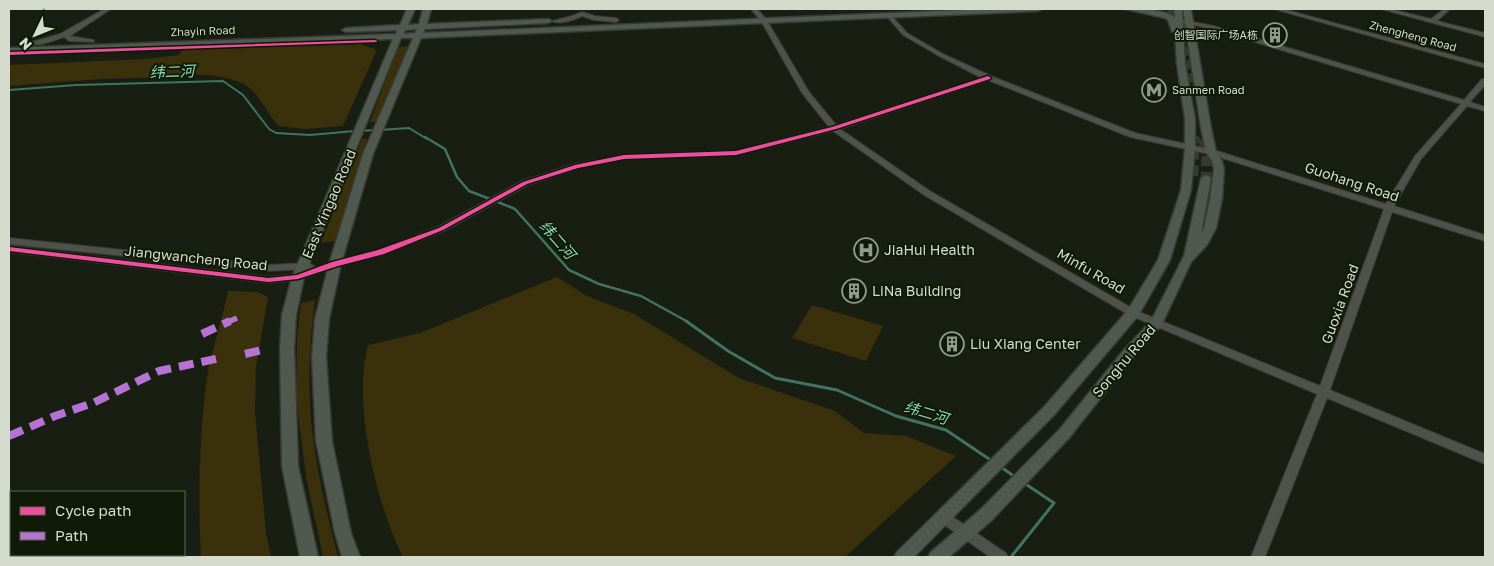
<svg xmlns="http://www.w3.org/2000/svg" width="1494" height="566" font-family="'Golos Text','Noto Sans SC',sans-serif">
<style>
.green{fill:#3a300c}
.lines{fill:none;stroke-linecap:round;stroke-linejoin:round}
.stream-far2{stroke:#40745e;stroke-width:2}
.stream-far1{stroke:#40745e;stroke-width:2.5}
.stream{stroke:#40745e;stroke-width:3}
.major-tunnel-far1{stroke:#353a2f;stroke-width:9;stroke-dasharray:9 4.5;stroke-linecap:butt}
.major-tunnel{stroke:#353a2f;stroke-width:11;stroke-dasharray:11 5.5;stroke-linecap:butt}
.minor-casing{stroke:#373a32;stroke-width:2}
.major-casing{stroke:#373a32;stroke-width:3}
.minor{fill:#4e5249;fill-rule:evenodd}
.major{fill:#51584e;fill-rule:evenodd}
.quiet-far1{stroke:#b673d3;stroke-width:5.5;stroke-dasharray:11 5.5;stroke-linecap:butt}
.quiet{stroke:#b673d3;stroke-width:8;stroke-dasharray:15 8;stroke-linecap:butt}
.cycleway-casing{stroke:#111a06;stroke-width:3}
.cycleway{fill:#ef4d9e;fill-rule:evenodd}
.labels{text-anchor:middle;stroke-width:4;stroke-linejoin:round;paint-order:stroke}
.far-street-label{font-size:11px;fill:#d5dcce;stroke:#111a06}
.far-poi-label{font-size:11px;fill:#d5dcce;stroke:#111a06;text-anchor:end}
.street-label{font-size:14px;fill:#d5dcce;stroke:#111a06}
.poi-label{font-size:14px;fill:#d5dcce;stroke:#111a06;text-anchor:start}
.water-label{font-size:15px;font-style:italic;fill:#85dbb7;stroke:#111a06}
</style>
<rect width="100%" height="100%" fill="#191e13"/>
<path class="green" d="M360 44 375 49 376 52 343 126 304 129 279 126C268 115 262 100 251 89 236 75 192 72 173 77L102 79 9 86V65L145 59 179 55 182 50Z
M409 46 376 122H370L398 47Z
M362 139H367L335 241 321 243Z
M557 277 587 296 634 314 739 378 835 411 864 433 906 436 956 456 845 557H403C376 504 352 402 368 345L420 333Z
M228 291 257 292 268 297 256 367 255 412 266 533 271 557H201C198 497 199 437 207 377 212 349 222 320 228 291Z
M315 300C309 344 307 394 313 438 318 478 328 518 338 557H323L306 477 296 397 297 339 301 303Z
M812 305 883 326 866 361 792 338Z"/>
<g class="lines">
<path class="stream-far2" d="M9 90 76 85 223 81 243 95 269 129 276 133 310 135 355 131
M380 130 409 128 427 139
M360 131 375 130"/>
<path class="stream-far1" d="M425 137 445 149 457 177 469 191 490 199
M495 201 515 209 569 270 599 284 641 296 688 322"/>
<path class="stream" d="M686 321 728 351 775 378 837 390 896 416 946 430 992 461
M1001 467 1015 477
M1011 557 1054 503 1024 483"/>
<path class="major-tunnel-far1" d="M1171 9 1182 35 1190 96
M1194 139V136"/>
<path class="major-tunnel" d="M1204 139 1207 156 1206 178
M1193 176 1194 137"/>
<g class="minor-casing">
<path id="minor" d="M104 9H111L70 36 94 40V42L69 41 64 37C55 40 37 48 28 43L60 34Z
M751 9H757L766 19 809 92 836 125 982 78 939 56 903 35 886 15 889 13 907 33 943 54 991 76 1135 133 1214 150 1386 204 1415 156 1461 104 1211 29 1177 21V19L1214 26 1464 100 1482 79H1485V85L1470 102 1485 107V111L1467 106 1421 159 1394 206 1485 235V241L1392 212 1330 390 1485 454V464L1327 398 1265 557H1251L1317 394 1129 315 924 195 833 131 736 155 624 159 579 168 528 185 444 231 384 254 338 266 298 280 268 283 9 252V246L268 277 297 274 332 262 378 250 438 227 522 181 574 164 624 155 736 151 829 127 802 93 761 21ZM988 80 1130 137 1209 154 1384 209 1320 386 1137 311 930 191 840 129Z
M1274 9H1283L1485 64V68Z
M1381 9H1390L1431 19 1444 9H1450L1437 21 1485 33V37Z
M582 12 595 16 616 18 619 20 616 22 594 20 582 16C574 20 560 25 552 21L572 16Z
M9 238 267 265 309 263 314 266 309 269 267 271 9 244Z
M944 511 1006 553 1008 557H990L939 521 937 517 939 513Z"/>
</g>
<g class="major-casing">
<path id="major" d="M407 9H415L408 25 419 24 423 9H431L427 24 548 19 552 21 548 23 425 29 423 33 987 9H1042L1038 11 421 38 373 154 341 264 329 319 326 357 332 441 351 533 360 557H342L335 533 316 441 312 357 315 319 329 264 363 154 413 38H401L304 277 296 315 294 348 298 466 318 557H300L282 466 280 348 282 315 292 277 393 39 9 53V48L396 34 397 30 346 32 342 30 346 28 400 25ZM417 29 415 33 404 34 405 30Z
M1125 9C1140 8 1161 9 1175 17L1174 9H1182L1185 64 1195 119V148L1191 190 1170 260 1138 316 1054 415 914 557H894L897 552 1044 407 1128 310 1158 260 1181 190 1185 148V119L1177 64 1175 34 1172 32 1168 20 1165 18Z
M1183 9H1191L1211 128 1216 152 1222 161 1224 169 1222 199 1216 228 1207 245 1191 262 1161 326 1133 357 1069 438 992 520 949 557H928L931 552 980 510 1059 430 1123 351 1151 321 1184 256 1201 178 1206 175 1211 178 1201 235 1204 228 1210 199 1214 169 1212 161 1206 152 1201 128Z"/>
</g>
<use href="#minor" class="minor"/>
<use href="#major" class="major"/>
<path class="quiet-far1" d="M228 322 237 318"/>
<path class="quiet" d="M202 334 230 321
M245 354 262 350
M9 436 55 416 93 403 159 371 220 358"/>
<g class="cycleway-casing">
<path id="cycleway" d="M375 40 377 41V42L9 55V52Z
M988 76 991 78 990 79 836 129 736 155 624 159 578 168 527 184 443 230 384 254 338 266 298 279 268 282 9 251V247L268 278 297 275 332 262 378 250 439 228 523 182 575 165 624 155 736 151 832 127Z"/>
</g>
<use href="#cycleway" class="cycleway"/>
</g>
<defs>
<g id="building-ring" transform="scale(1.25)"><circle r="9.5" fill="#111a06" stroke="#939a8d" stroke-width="1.5"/><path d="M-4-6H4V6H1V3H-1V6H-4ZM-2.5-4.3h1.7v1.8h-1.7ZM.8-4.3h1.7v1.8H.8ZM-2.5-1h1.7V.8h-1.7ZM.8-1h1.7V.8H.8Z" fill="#939a8d"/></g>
<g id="metro-ring" transform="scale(1.25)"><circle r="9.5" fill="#111a06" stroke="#939a8d" stroke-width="1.5"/><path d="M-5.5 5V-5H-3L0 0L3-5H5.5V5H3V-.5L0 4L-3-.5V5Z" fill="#939a8d"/></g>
<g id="hospital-ring" transform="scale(1.25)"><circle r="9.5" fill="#111a06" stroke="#939a8d" stroke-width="1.5"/><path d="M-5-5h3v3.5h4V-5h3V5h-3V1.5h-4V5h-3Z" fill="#939a8d"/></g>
</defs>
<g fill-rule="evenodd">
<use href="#building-ring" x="1275" y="35"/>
<use href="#metro-ring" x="1154" y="90"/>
<use href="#hospital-ring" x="866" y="250"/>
<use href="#building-ring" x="854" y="291"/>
<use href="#building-ring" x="952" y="344"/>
</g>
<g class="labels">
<g class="far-street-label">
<text transform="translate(203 31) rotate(-2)" y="4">Zhayin Road</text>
<text transform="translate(1413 36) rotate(15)" y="4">Zhengheng Road</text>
</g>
<g class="far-poi-label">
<text x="1258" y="39">创智国际广场A栋</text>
<text x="1172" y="94" text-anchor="start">Sanmen Road</text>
</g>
<g class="street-label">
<text transform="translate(1352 182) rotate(18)" y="5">Guohang Road</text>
<text transform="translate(329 204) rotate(-67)" y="5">East Yingao Road</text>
<text transform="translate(196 258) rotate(6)" y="5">Jiangwancheng Road</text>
<text transform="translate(1091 271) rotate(30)" y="5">Minfu Road</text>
<text transform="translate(1340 304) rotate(-70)" y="5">Guoxia Road</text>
<text transform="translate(1124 361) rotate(-50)" y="5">Songhu Road</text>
</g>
<g class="poi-label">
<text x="884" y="255">JiaHui Health</text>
<text x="872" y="296">LiNa Building</text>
<text x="970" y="349">Liu Xiang Center</text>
</g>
<g class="water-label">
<text transform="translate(172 72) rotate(-2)" y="5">纬二河</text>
<text transform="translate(557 240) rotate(49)" y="5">纬二河</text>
<text transform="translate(926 413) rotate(17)" y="5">纬二河</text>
</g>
</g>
<rect width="1494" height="566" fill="none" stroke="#d5dcce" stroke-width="20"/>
<rect x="10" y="491" width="175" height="65" fill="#111a06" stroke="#5f6856"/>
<rect x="20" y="507" width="25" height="8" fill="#ef4d9e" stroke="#5f6856"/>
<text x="55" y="516" font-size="15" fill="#d5dcce">Cycle path</text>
<rect x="20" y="532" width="25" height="8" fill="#b673d3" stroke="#5f6856"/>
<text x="55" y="541" font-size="15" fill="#d5dcce">Path</text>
<g transform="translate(35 35) rotate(227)" stroke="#111a06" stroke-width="4" paint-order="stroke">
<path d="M0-4L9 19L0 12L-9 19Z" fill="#d5dcce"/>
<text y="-8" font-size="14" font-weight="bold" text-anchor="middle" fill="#d5dcce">N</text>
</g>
</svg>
